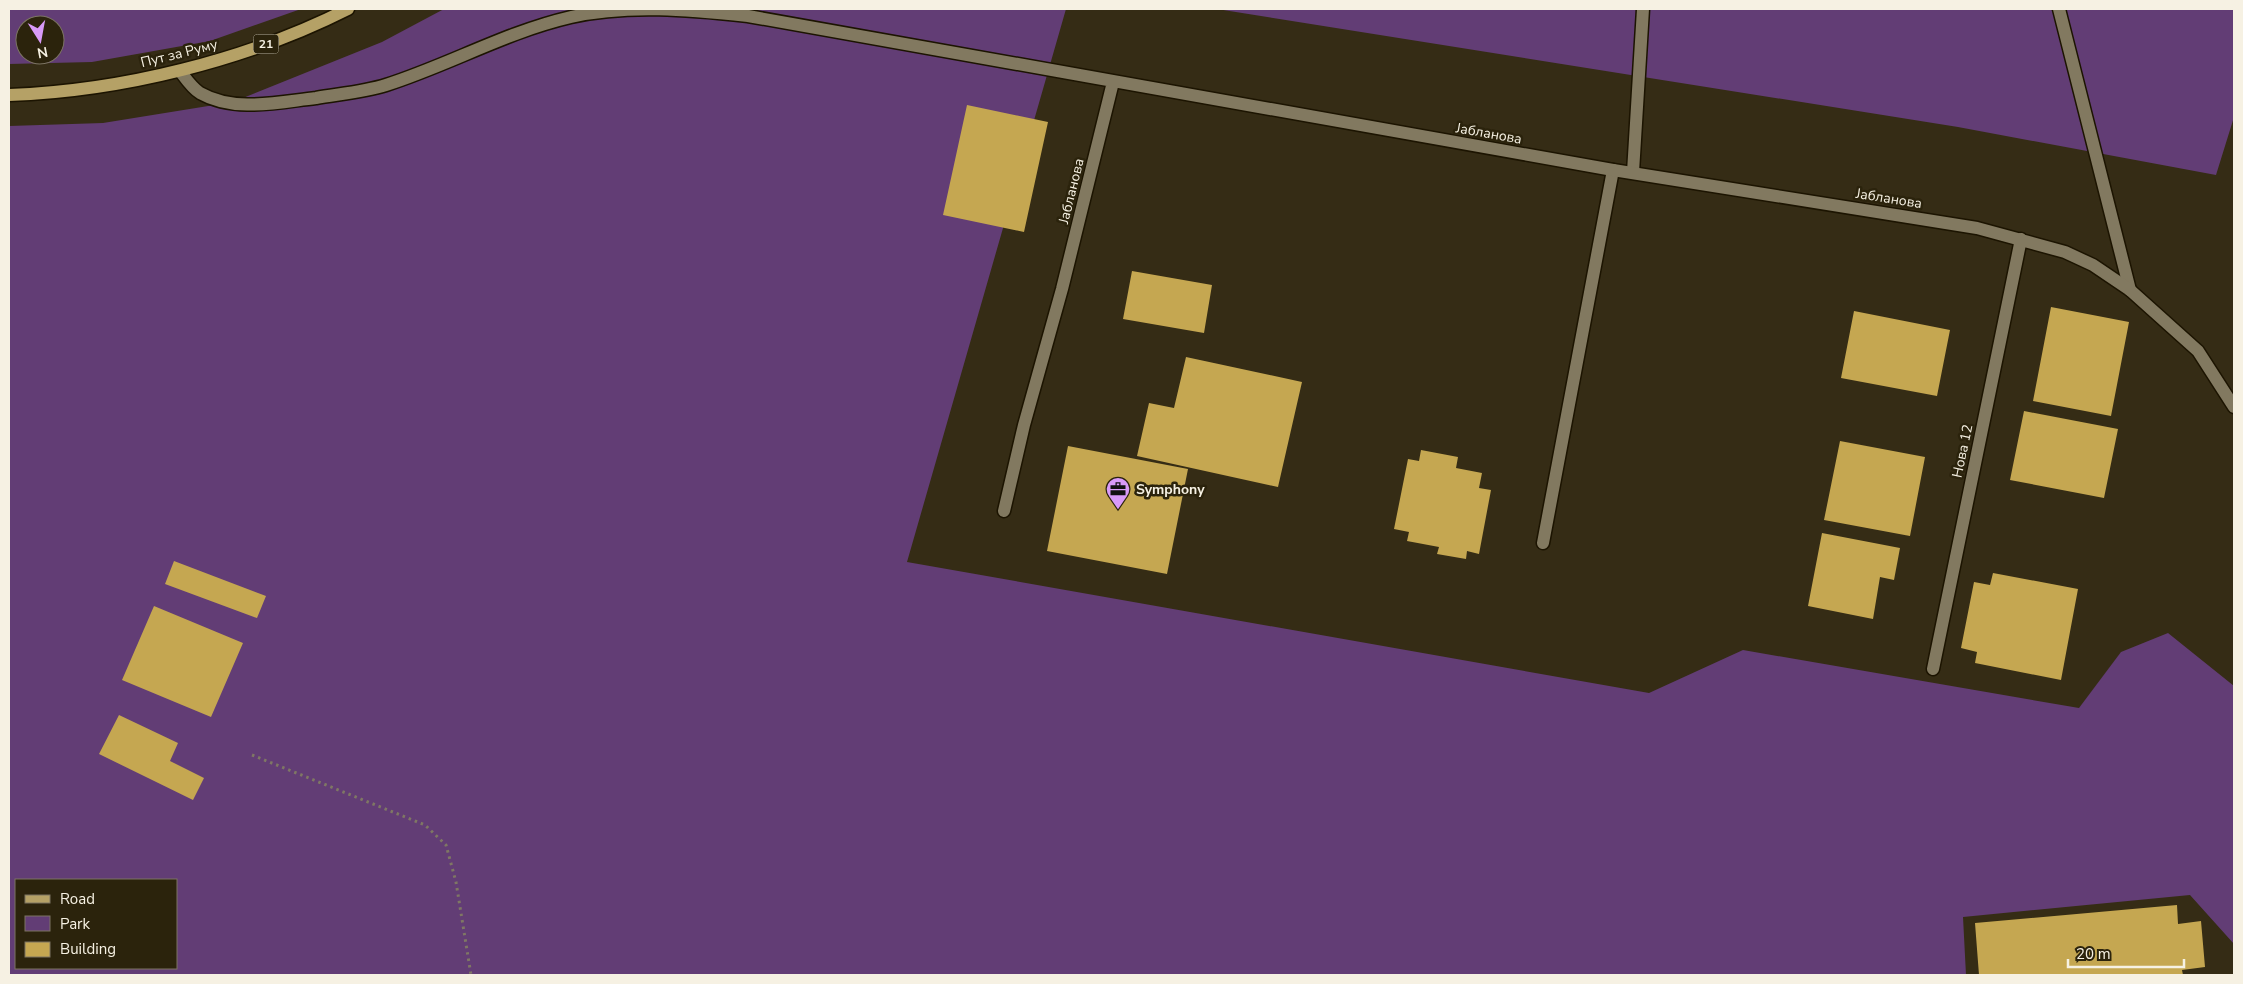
<svg xmlns="http://www.w3.org/2000/svg" width="2243" height="984" font-family="'Nunito Sans',sans-serif">
<style>
.green{fill:#623d75;fill-rule:evenodd}
.building{fill:#c5a751}
.lines{fill:none;stroke-linecap:round;stroke-linejoin:round}
.service-casing{stroke:#1c1401;stroke-width:15}
.minor-casing{stroke:#1c1401;stroke-width:15}
.primary-casing{stroke:#1c1401;stroke-width:15}
.path{stroke:#7f7764;stroke-width:3;stroke-dasharray:2.5 4;stroke-linecap:butt}
.service{stroke:#827960;stroke-width:12}
.minor{stroke:#827960;stroke-width:12}
.primary{stroke:#b5a166;stroke-width:12}
.labels{text-anchor:middle;stroke-width:5;stroke-linejoin:round;paint-order:stroke}
.shield{fill:#2b230c;stroke:#b9b3a2;stroke-width:1}
.shield-label{font-size:12px;font-weight:bold;fill:#f6f1e3}
.street-label{font-size:14px;fill:#f6f1e3;stroke:#2b230c}
.poi-label{font-size:14px;font-weight:bold;fill:#f6f1e3;stroke:#2b230c;text-anchor:start}
</style>
<rect width="100%" height="100%" fill="#352c15"/>
<path class="green" d="M9 9H301L210 41 92 62 9 64ZM25 25H55V55H25Z
M444 9H1066L907 562 1649 693 1743 650 2079 708 2121 652 2168 633 2234 686V944L2190 895 1963 917 1966 975H9V126L103 123 233 102 382 42ZM16 880H176V968H16Z
M1217 9H2234V117L2216 175 1958 127Z"/>
<path class="building" d="M967 105 1048 122 1024 232 943 215Z
M1132 271 1212 285 1204 333 1123 319Z
M2051 307 2129 322 2111 416 2033 401Z
M1854 311 1950 330 1937 396 1841 378Z
M1186 357 1302 382 1278 487 1137 456 1149 403 1174 408Z
M2024 411 2118 429 2104 498 2010 480Z
M1840 441 1925 457 1910 536 1824 520Z
M1068 446 1188 469 1167 574 1047 551Z
M1421 450 1458 457 1456 468 1482 473 1479 488 1491 490 1479 554 1467 551 1466 559 1437 554 1439 547 1407 541 1409 532 1394 529 1408 459 1419 461Z
M1822 533 1900 548 1894 580 1880 577 1873 619 1808 606Z
M174 561 266 596 257 618 165 584Z
M1993 573 2078 589 2061 680 1975 663 1977 652 1961 648 1974 582 1990 585Z
M154 606 243 643 211 717 122 680Z
M119 715 178 743 170 761 204 778 193 800 99 754Z
M2177 905 2178 924 2201 921 2205 967 2182 970 2183 975H1979L1975 923Z"/>
<g class="lines">
<g class="service-casing">
<path id="service" d="M2059 9 2130 290
M1633 172 1643 9
M1543 543 1613 170"/>
</g>
<g class="minor-casing">
<path id="minor" d="M180 71C186 79 192 88 200 93 235 113 279 102 316 98 339 94 364 92 386 85 449 65 506 32 571 17 628 4 690 10 748 16L1613 170 1977 228 2065 252 2093 265 2130 290 2198 351 2234 407
M1004 511 1024 425 1062 289 1113 82
M1933 669 2021 239"/>
</g>
<g class="primary-casing">
<path id="primary" d="M9 95C122 91 247 60 348 9"/>
</g>
<path class="path" d="M252 755 425 825 446 845 456 882 471 975"/>
<use href="#service" class="service"/>
<use href="#minor" class="minor"/>
<use href="#primary" class="primary"/>
</g>
<defs>
<g id="office-pin" transform="scale(1.25)"><path d="M0 17L-7.5 6A9.5 9.5 0 1 1 7.5 6Z" fill="#d89af8" stroke="#2b230c"/><path d="M-6-3h4V-5.5h4V-3h4V5H-6ZM-1-4.5V-3h2v-1.5ZM-6 0V1H6V0Z" fill="#111"/></g>
</defs>
<g fill-rule="evenodd">
<use href="#office-pin" x="1118" y="489"/>
</g>
<g class="labels">
<rect class="shield" x="253.5" y="34.5" width="25" height="19" rx="4"/>
<g class="shield-label">
<text x="266" y="48">21</text>
</g>
<g class="street-label">
<text transform="translate(179 53) rotate(-14)" y="5">Пут за Руму</text>
<text transform="translate(1489 133) rotate(10)" y="5">Јабланова</text>
<text transform="translate(1071 191) rotate(-76)" y="5">Јабланова</text>
<text transform="translate(1889 198) rotate(9)" y="5">Јабланова</text>
<text transform="translate(1962 451) rotate(-78)" y="5">Нова 12</text>
</g>
<g class="poi-label">
<text x="1136" y="494">Symphony</text>
</g>
</g>
<rect width="2243" height="984" fill="none" stroke="#f6f1e3" stroke-width="20"/>
<rect x="15" y="879" width="162" height="90" fill="#2b230c" stroke="#7c7562"/>
<rect x="25" y="895" width="25" height="8" fill="#b5a166" stroke="#7c7562"/>
<text x="60" y="904" font-size="15" fill="#f6f1e3">Road</text>
<rect x="25" y="916" width="25" height="15" fill="#623d75" stroke="#7c7562"/>
<text x="60" y="929" font-size="15" fill="#f6f1e3">Park</text>
<rect x="25" y="942" width="25" height="15" fill="#c5a751" stroke="#7c7562"/>
<text x="60" y="954" font-size="15" fill="#f6f1e3">Building</text>
<g transform="translate(40 40) rotate(169)"><circle r="24" fill="#2b230c" stroke="#7c7562"/>
<path d="M0-4L9 19L0 12L-9 19Z" fill="#d89af8"/>
<text y="-8" font-size="14" font-weight="bold" text-anchor="middle" fill="#f6f1e3">N</text>
</g>
<path d="M2068 959v8h116v-8" fill="none" stroke="#f6f1e3" stroke-width="2.5"/>
<text x="2076" y="959" font-size="15" fill="#f6f1e3" stroke="#2b230c" stroke-width="4" paint-order="stroke">20 m</text>
</svg>
